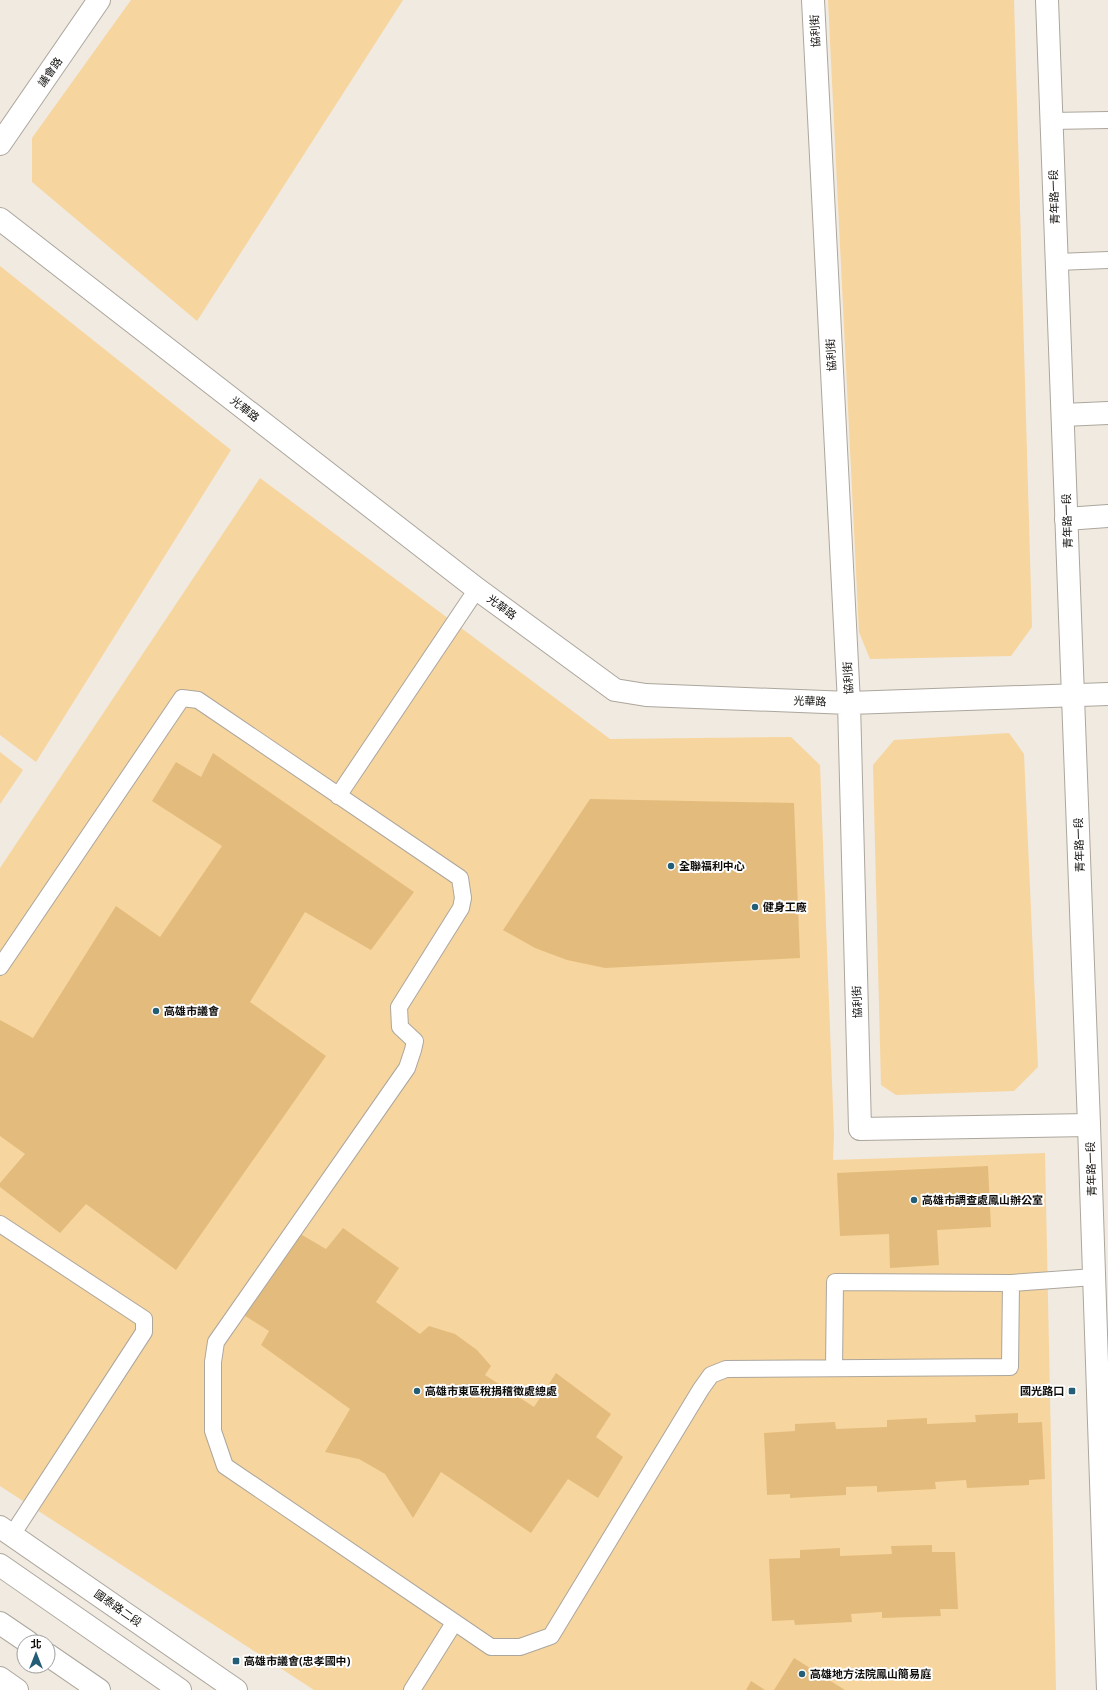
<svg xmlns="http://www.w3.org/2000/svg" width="1108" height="1690" font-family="'Open Sans','Noto Sans TC',sans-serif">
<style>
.green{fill:#f7d59e}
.building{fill:#e3bc7d}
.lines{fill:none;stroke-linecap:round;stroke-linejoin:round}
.lane-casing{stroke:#aca69d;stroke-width:18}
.street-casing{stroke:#aca69d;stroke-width:24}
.secondary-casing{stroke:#aca69d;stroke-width:24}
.lane{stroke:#fff;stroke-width:16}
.street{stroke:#fff;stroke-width:22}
.secondary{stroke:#fff;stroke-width:22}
.poi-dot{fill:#235e76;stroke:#fff;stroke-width:1.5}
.labels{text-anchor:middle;stroke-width:4;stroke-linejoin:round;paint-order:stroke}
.street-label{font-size:11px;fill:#0f0d0a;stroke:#fff}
.poi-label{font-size:11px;font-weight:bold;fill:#0f0d0a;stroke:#fff;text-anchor:start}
</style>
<rect width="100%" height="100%" fill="#f0eae0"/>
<path class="green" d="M131 0H403L197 321 32 182V138Z
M828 0H1014L1032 627 1011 656 870 659 859 632Z
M0 266 231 450 36 762 0 735Z
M260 478 610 739 791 737 820 765 834 1135 833 1160 1045 1153 1056 1690H314L0 1486V868Z
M1009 733 1024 754 1038 1067 1014 1091 896 1095 881 1085 873 765 894 740Z
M0 752 23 770 0 804Z"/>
<path class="building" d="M213 753 414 892 371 950 305 912 250 1002 326 1056 176 1270 86 1204 60 1233 0 1187V1183L25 1154 0 1136V1020L33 1038 116 906 160 937 222 846 152 801 176 762 201 777Z
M590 799 794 803 800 958 605 968 567 960 535 948 503 930Z
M988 1166 991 1227 937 1230 939 1265 890 1268 889 1234 840 1236 837 1173Z
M343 1228 399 1268 376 1302 420 1334 429 1326 455 1334 477 1350 491 1366 485 1375 534 1407 556 1373 611 1414 596 1437 623 1457 598 1498 568 1479 531 1533 441 1472 413 1518 385 1474 359 1459 325 1452 350 1409 261 1345 269 1331 242 1314 297 1232 326 1249Z
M1018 1413V1423L1042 1422 1045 1479 1029 1480V1485L967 1488 966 1480 935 1482 936 1489 877 1492V1486L846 1487V1495L790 1498V1494L767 1495 764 1433 795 1431V1424L835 1422 836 1429 887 1427V1420L927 1418V1424L976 1422 975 1415Z
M932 1545V1552H955L958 1609H940L941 1616 882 1618V1612L851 1614 852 1622 795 1625 794 1620 772 1621 769 1559 800 1558V1550L840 1548V1556L892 1554 891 1546Z
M794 1658 845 1690H774Z
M751 1681 765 1690H746Z"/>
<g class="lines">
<g class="lane-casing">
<path id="lane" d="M1051 121 1108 120
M1057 262 1108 260
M338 796 477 589
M0 967 182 698 198 700 460 878 463 898 461 908 399 1007 400 1027 415 1041 413 1050 407 1068 216 1342 213 1362V1431L225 1466 491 1647H520L551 1636 701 1389 711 1375 726 1369 1010 1367 1011 1283
M0 1224 144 1319V1332L12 1535
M834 1368 835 1282 1011 1283 1094 1277
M412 1690 454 1623"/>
</g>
<g class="street-casing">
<path id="street" d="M813 0 849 703 860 1129 1089 1125
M0 144 99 0
M0 219 477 589 615 690 646 695 849 703 1108 694
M1063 415 1108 413
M1066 519 1108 516"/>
</g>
<g class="secondary-casing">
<path id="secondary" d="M1047 0 1089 1125 1108 1690
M0 1527 236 1690
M0 1565 180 1690
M0 1623 28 1642
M48 1655 99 1690
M0 1678 17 1690"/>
</g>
<use href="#lane" class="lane"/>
<use href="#street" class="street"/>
<use href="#secondary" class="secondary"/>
</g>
<g class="poi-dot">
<circle cx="671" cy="866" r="4"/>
<circle cx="755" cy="907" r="4"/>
<circle cx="156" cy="1011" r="4"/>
<circle cx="914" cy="1200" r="4"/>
<circle cx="417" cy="1391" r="4"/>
<rect x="1068" y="1387" width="8" height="8" rx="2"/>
<rect x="232" y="1657" width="8" height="8" rx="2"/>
<circle cx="802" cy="1674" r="4"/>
</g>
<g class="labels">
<g class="street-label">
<text transform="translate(815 31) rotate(-93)" y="4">協利街</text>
<text transform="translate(50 72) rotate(-55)" y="4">議會路</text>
<text transform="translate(1054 197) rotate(-92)" y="4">青年路一段</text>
<text transform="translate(831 355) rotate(-93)" y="4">協利街</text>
<text transform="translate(245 409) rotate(38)" y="4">光華路</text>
<text transform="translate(1067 521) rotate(-92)" y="4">青年路一段</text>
<text transform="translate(502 607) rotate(36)" y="4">光華路</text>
<text transform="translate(848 678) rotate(-93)" y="4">協利街</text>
<text transform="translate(810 701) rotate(2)" y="4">光華路</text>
<text transform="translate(1079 845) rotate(-92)" y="4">青年路一段</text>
<text transform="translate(857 1002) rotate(-92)" y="4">協利街</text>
<text transform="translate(1091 1169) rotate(-92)" y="4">青年路一段</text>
<text transform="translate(118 1608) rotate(35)" y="4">國泰路二段</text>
</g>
<g class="poi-label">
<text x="679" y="870">全聯福利中心</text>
<text x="763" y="911">健身工廠</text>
<text x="164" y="1015">高雄市議會</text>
<text x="922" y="1204">高雄市調查處鳳山辦公室</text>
<text x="425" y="1395">高雄市東區稅捐稽徵處總處</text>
<text x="1064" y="1395" text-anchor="end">國光路口</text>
<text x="244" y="1665">高雄市議會(忠孝國中)</text>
<text x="810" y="1678">高雄地方法院鳳山簡易庭</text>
</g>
</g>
<g transform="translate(36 1654)"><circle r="19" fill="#ffffff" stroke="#9f9e9d"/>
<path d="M0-3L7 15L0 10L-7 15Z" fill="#235e76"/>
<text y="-6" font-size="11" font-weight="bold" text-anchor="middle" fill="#0f0d0a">北</text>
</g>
</svg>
